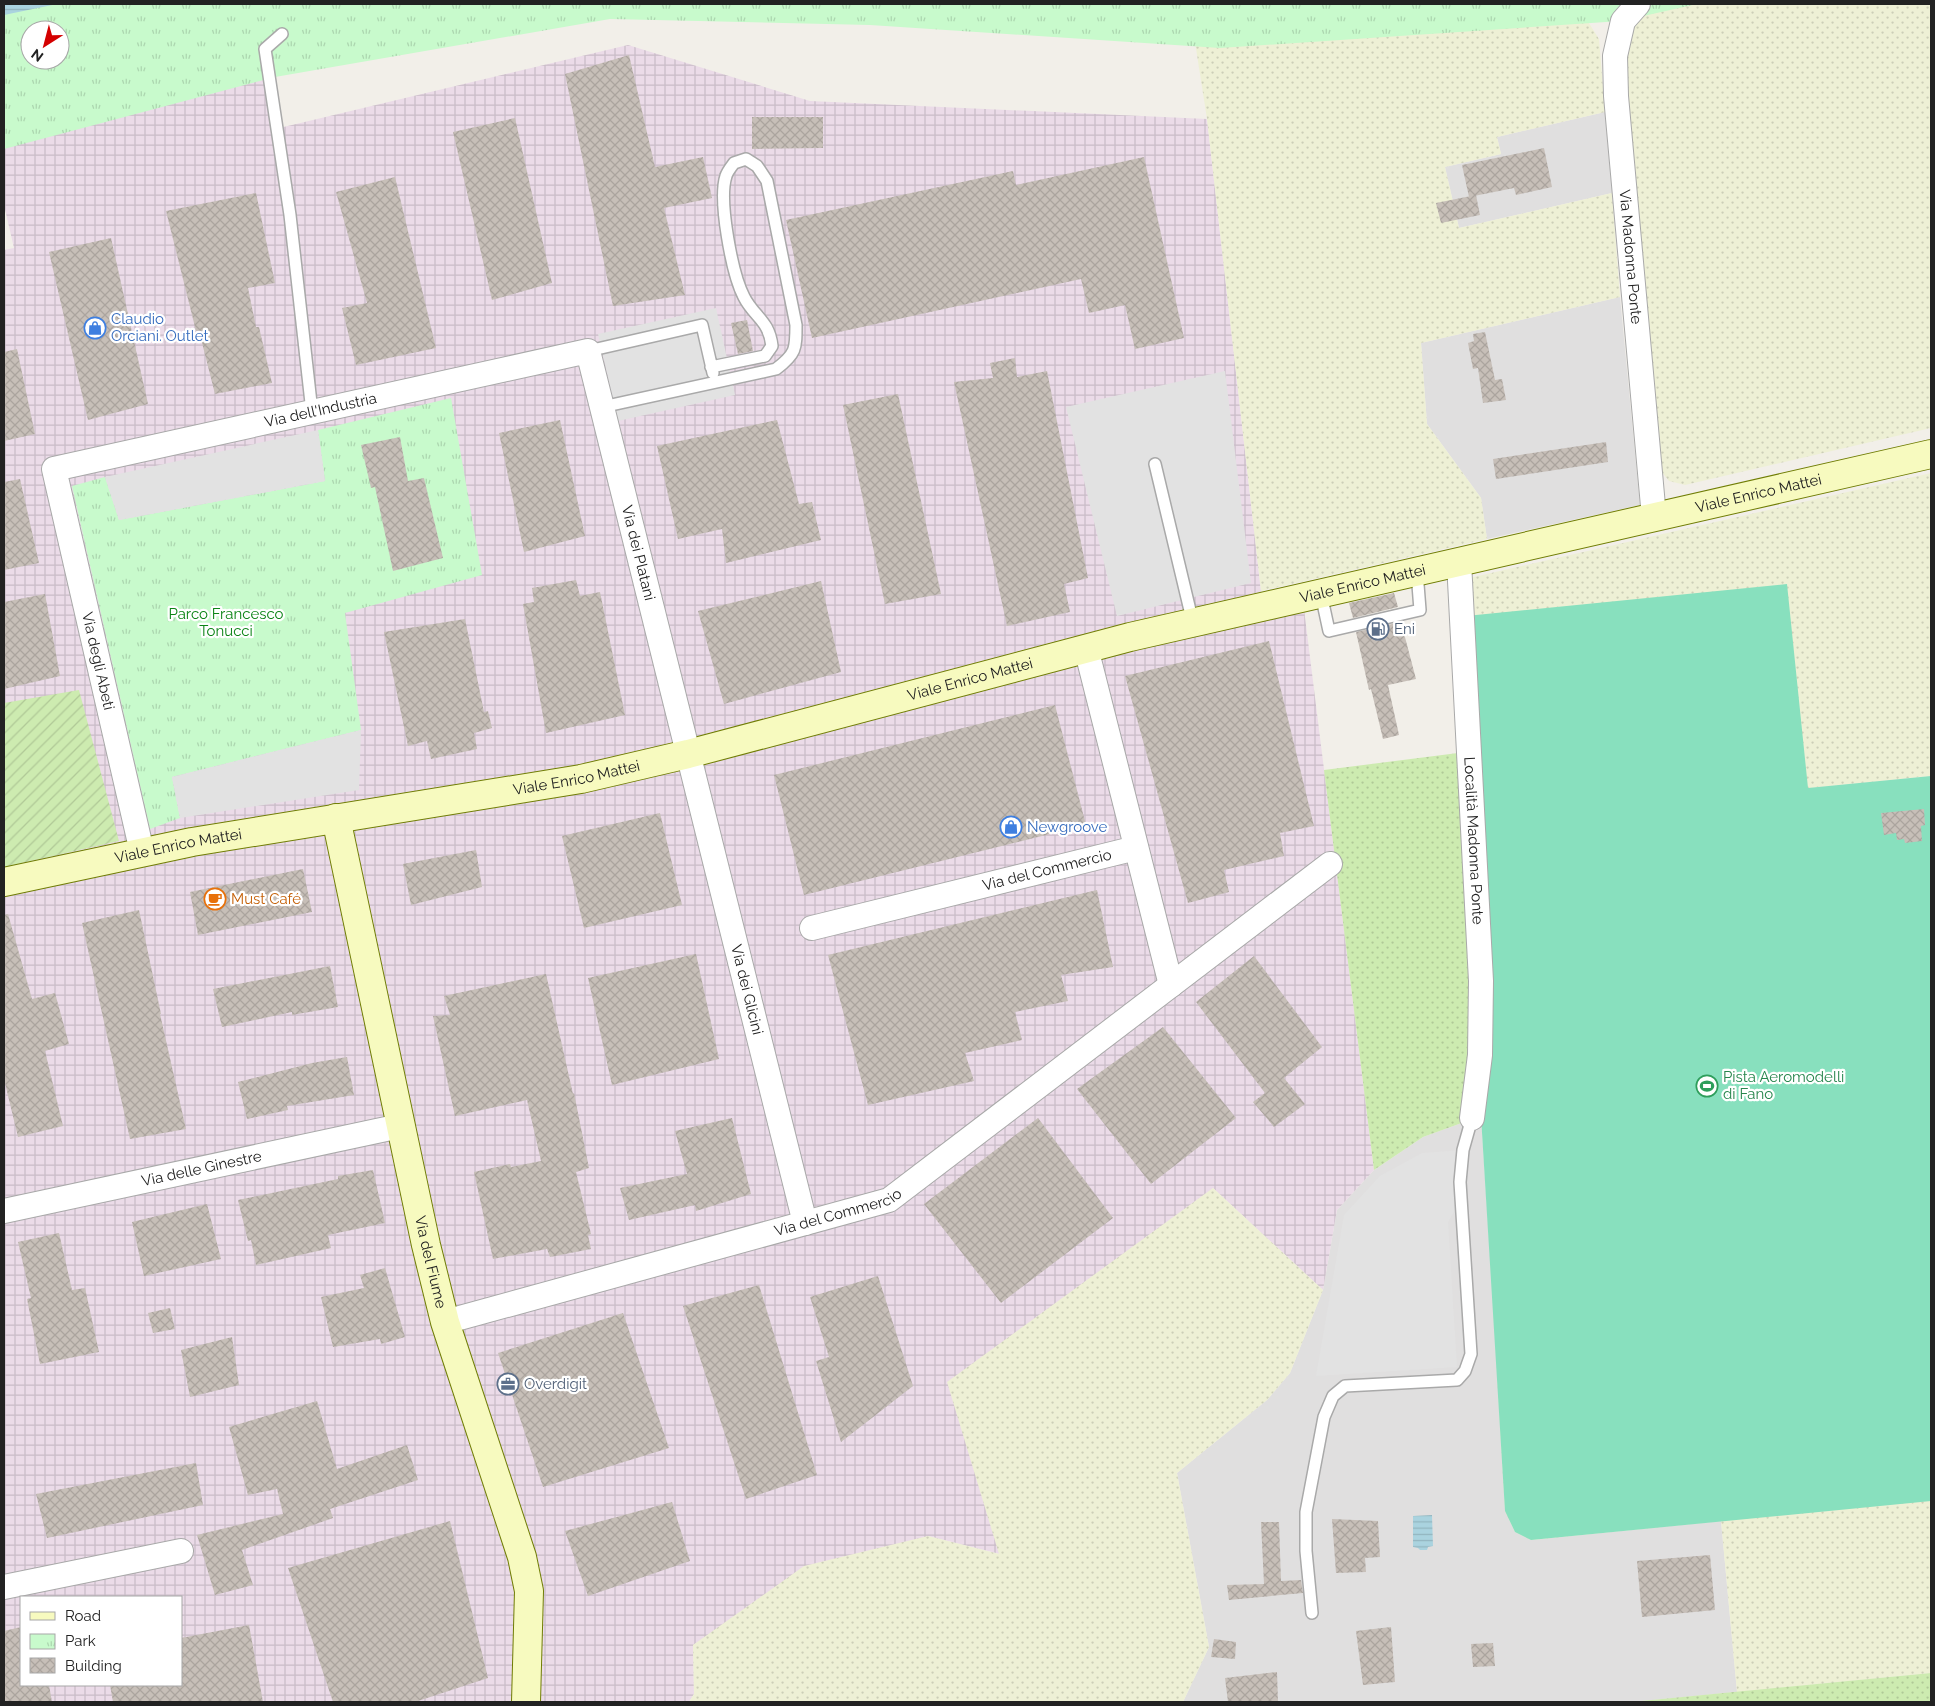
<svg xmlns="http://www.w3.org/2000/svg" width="1935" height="1706" font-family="Raleway,sans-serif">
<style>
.residential{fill:#e0dfdf}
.industrial{fill:url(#industrial-grid);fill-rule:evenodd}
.farmland{fill:url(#farmland-dots)}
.grass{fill:url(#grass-dots)}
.park{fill:url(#park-tufts);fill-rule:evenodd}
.garden{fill:url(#garden-furrows)}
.pitch{fill:#88e0be}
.parking{fill:#e2e2e2}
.water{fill:url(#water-rules)}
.building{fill:url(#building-cross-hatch)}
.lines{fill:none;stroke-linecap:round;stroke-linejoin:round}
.lane-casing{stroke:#a9a9a9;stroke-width:14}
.street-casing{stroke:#a9a9a9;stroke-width:26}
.secondary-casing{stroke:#707d05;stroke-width:30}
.lane{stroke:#fff;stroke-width:11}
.street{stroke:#fff;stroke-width:24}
.secondary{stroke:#f7fabf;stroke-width:28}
.labels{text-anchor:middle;stroke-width:4.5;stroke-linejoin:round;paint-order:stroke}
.street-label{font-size:15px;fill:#222;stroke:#fff}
.shop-label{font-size:15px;fill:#366cbe;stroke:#fff;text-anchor:start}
.park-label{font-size:15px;fill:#0c8416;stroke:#fff}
.service-label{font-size:15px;fill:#4e5e75;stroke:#fff;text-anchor:start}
.food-label{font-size:15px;fill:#c56008;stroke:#fff;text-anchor:start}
.leisure-label{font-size:15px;fill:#27864d;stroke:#fff;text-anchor:start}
</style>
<defs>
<pattern id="industrial-grid" width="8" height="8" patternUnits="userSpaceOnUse" patternTransform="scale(1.25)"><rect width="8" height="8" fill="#ebdbe8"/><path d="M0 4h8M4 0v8" fill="none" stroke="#c9bcc7"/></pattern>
<pattern id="farmland-dots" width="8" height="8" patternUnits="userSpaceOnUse" patternTransform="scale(1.25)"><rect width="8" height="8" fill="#eef0d5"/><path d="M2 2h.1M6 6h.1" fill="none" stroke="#ccceb7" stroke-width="1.8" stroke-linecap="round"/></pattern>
<pattern id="grass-dots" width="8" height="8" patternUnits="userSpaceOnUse" patternTransform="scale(1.25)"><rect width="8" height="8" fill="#cdebb0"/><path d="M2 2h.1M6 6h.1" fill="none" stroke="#b0c997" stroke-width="1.8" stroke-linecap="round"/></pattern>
<pattern id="park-tufts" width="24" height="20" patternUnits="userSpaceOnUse" patternTransform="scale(1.25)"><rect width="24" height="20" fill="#c8facc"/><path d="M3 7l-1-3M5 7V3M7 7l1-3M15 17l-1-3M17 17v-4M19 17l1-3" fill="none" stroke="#acd6af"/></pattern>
<pattern id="garden-furrows" width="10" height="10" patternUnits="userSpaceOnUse" patternTransform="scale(1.25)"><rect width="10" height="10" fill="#cdebb0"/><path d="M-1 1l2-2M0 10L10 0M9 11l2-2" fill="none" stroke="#b0c997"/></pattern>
<pattern id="water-rules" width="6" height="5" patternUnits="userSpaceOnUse" patternTransform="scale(1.25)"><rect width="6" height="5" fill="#aad3df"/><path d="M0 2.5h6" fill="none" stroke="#92b5bf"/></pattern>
<pattern id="building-cross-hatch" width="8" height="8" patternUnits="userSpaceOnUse" patternTransform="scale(1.25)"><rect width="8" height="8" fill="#c7bfb8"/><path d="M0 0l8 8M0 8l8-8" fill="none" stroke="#aba49e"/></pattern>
</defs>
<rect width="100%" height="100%" fill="#f2efe9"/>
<path class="residential" d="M1605 112 1612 193 1459 228 1445 167 1501 154 1497 137Z
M1620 297 1640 505 1487 539 1481 498 1427 424 1421 343Z
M1481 1116 1492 1287 1531 1540 1721 1521 1737 1692 1631 1702H1183L1209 1647 1177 1473 1267 1400 1290 1373 1323 1290 1337 1210 1374 1170 1423 1137Z"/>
<path class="industrial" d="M628 45 810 101 1207 119 1261 591 1267 617 1304 609 1374 1170 1337 1210 1323 1290 1213 1188 1000 1554 928 1536 693 1645 694 1694 689 1702H4V250L14 248 4 205V90L262 55 271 130ZM21 1597H181V1685H21Z"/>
<path class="farmland" d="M1655 4H1931V428L1685 485 1669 481 1661 471 1621 60 1630 27Z
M1580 9 1599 39 1605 112 1497 137 1501 154 1445 167 1459 228 1612 193 1620 297 1421 343 1427 424 1481 498 1487 539 1261 591 1207 119 1195 42Z
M1931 473V776L1476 821 1465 579Z
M1213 1188 1323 1290 1290 1373 1267 1400 1177 1473 1209 1647 1183 1702H689L694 1694 693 1645 804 1566 928 1536 999 1554 947 1382Z
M1931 1244V1673L1737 1692 1721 1521 1531 1540 1515 1532 1505 1511 1492 1287Z"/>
<path class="grass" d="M1458 753 1481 1116 1423 1137 1374 1170 1324 770Z
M1931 1673V1702H1631Z"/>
<path class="park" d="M4 4H1697L1621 21 1220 48 870 25 610 19 275 77 4 149ZM30 30H60V60H30Z
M451 398 482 575 345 613 361 730 172 777 180 818 150 829 72 486 105 477 119 520 325 481 318 430Z"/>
<path class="garden" d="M79 690 119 841 4 867V703Z"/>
<path class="pitch" d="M1787 584 1808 788 1931 776V1501L1531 1540 1515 1532 1505 1511 1481 1116 1466 616Z"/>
<path class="parking" d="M716 308 735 395 618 421 598 334Z
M1225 371 1251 583 1117 616 1066 407Z
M318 430 325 481 119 520 105 477Z
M361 730 359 790 180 818 172 777Z
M1463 1150 1461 1200 1448 1222 1457 1367 1316 1376 1344 1215 1380 1176 1422 1153Z"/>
<path class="water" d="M4 4H57L4 15Z
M1432 1515 1433 1546 1428 1547 1427 1550H1420L1418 1548 1413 1547V1516Z"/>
<path class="building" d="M629 55 655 167 703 157 712 198 664 208 685 295 613 306 565 74Z
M752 117H823V148L752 149Z
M515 118 552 283 492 300 453 132Z
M1544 148 1552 187 1516 195 1514 188 1469 197 1462 165Z
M1144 157 1184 338 1135 349 1125 305 1089 313 1081 279 812 338 786 220 1013 171 1016 185Z
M395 177 436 348 356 365 342 308 367 303 336 192Z
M256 193 275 283 248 288 256 327H259L272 383 215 394 199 331H196L166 211Z
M1476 195 1480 215 1441 223 1436 203Z
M111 238 148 404 88 420 49 252Z
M747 320 753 351 738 354 731 323Z
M1485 332 1495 380 1502 379 1506 400 1483 403 1478 368 1473 369 1468 343 1474 341 1473 334Z
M17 349 35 434 4 441V352Z
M1015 358 1017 377 1047 371 1088 578 1064 584 1070 612 1007 626 954 382 993 378 990 363Z
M898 394 941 594 885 604 843 405Z
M560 420 585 536 524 552 499 433Z
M777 420 799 504 812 502 821 540 726 563 722 529 678 539 657 446Z
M400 437 408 481 424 478 443 558 393 571 375 487 371 488 361 445Z
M1606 442 1608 462 1496 479 1493 459Z
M20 479 39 563 4 570V482Z
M576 580 580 596 600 592 625 715 546 733 523 604 534 602 532 588Z
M821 581 841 672 724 704 698 611Z
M1394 593 1398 607 1353 618 1349 603Z
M45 594 60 676 4 689V602Z
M465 619 484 712 488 711 492 728 474 733 477 749 431 759 427 741 408 746 384 632Z
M1401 622 1416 679 1388 685 1399 735 1383 739 1371 689 1369 690 1356 632Z
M1269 641 1314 826 1280 833 1284 856 1224 870 1229 892 1188 903 1125 676Z
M1055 705 1086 825 804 895 774 775Z
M1924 809 1925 825 1921 826 1922 841 1905 843 1904 839 1897 840 1896 833 1884 835 1881 813Z
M660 813 682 905 584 928 562 836Z
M476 850 482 887 411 905 403 864Z
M303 869 312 912 198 935 190 892Z
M1097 890 1113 967 1061 975 1068 1001 1015 1012 1022 1040 965 1053 974 1081 868 1105 828 955Z
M139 910 161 1014H160L186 1129 130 1139 82 923Z
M8 914 32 999 55 993 69 1044 45 1051 63 1126 18 1137 4 1079V915Z
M696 954 719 1059 612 1085 588 978Z
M1254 956 1322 1047 1284 1078 1305 1104 1274 1127 1253 1102 1265 1093 1196 1002Z
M330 966 338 1007 292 1015V1012L222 1027 213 989Z
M546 974 573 1094 574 1093 589 1168 576 1172 591 1234 588 1235 591 1249 550 1257 547 1249 493 1259 474 1172 510 1164 511 1167 541 1161 527 1100 455 1116 433 1016 450 1015 444 996Z
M1163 1027 1236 1118 1151 1184 1077 1089Z
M347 1057 354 1095 287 1106 288 1110 247 1119 238 1082 312 1063Z
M732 1118 751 1194 696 1211 695 1205 629 1220 620 1188 687 1174 675 1131Z
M1038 1118 1113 1218 1001 1303 924 1204Z
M373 1170 385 1223 328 1235 331 1248 256 1265 251 1240 248 1241 238 1200 338 1179V1176Z
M207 1204 221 1259 144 1276 132 1222Z
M59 1233 72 1290 85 1288 99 1352 40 1364 27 1299 31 1298 18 1242Z
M385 1268 405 1337 381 1344 380 1339 333 1347 321 1297 364 1288 360 1275Z
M878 1276 913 1386 841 1442 816 1361 829 1357 810 1297Z
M759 1285 817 1475 746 1499 683 1306Z
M170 1308 175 1329 153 1333 148 1313Z
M623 1313 669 1448 543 1487 498 1353Z
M232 1337 239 1385 190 1397 181 1350Z
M317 1401 337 1469 407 1445 418 1480 330 1509 333 1518 242 1550 253 1585 215 1595 197 1535 283 1514 277 1489 248 1495 229 1427Z
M196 1463 203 1505 47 1538 36 1494Z
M672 1502 690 1561 588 1596 565 1531Z
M1332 1519 1378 1521 1380 1557 1365 1558 1366 1572 1336 1573Z
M450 1521 488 1678 415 1702H333L288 1568Z
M1261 1522H1279L1281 1581 1301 1580 1303 1593 1229 1600 1227 1585 1264 1584Z
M1710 1555 1715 1610 1642 1617 1637 1561Z
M249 1625 263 1702H113L110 1685H181V1638Z
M21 1627V1685H49L52 1702H4V1631Z
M1391 1627 1395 1682 1363 1685 1356 1631Z
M1214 1639 1236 1642 1235 1659 1211 1657Z
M1493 1643 1495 1666 1473 1667 1471 1644Z
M1277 1672 1278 1702H1228L1225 1678Z"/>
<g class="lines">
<g class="lane-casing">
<path id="lane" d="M282 34 265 49 290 215 312 412
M588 351 702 325 713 373
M602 407 776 369C796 354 796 349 796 325L767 181 757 166 746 159 734 163C731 167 727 172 726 176 718 200 732 274 744 297 754 317 769 320 772 346L765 356 711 367
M1155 464 1193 623
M1321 594 1329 631 1420 610 1417 572
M1312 1613 1306 1551V1512L1324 1417 1333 1396 1345 1386 1457 1380 1465 1371 1471 1354 1460 1182 1463 1150 1472 1118"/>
</g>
<g class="street-casing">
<g id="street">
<path id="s1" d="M1638 4 1623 21 1615 56 1616 96 1654 517"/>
<path id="s2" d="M1459 562 1481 981 1480 1055 1472 1118"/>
<path d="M1086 648 1171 985"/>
<path id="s3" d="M142 852 54 469 588 351 805 1223"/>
<path id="s4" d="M812 928 1136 848"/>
<path id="s5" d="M4 1211 400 1126"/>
<path id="s6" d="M445 1322 889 1200 1330 864"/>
<path d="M4 1587 181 1551"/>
</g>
</g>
<g class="secondary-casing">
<g id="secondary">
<path id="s7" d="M336 818 426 1245 445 1322 522 1557 529 1591 526 1702"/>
<path id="s8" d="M4 882 192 842 581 779 688 754 1130 637 1931 454"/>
</g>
</g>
<use href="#lane" class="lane"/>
<use href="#street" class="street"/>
<use href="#secondary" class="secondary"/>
</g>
<defs>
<g id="shop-ring" transform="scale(1.125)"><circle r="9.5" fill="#fff" stroke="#3f7fe0" stroke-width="1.5"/><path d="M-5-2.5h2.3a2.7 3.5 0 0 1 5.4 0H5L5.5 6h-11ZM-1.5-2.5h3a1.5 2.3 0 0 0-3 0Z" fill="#3f7fe0"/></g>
<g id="fuel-ring" transform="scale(1.125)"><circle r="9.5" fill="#fff" stroke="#5c6f8a" stroke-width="1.5"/><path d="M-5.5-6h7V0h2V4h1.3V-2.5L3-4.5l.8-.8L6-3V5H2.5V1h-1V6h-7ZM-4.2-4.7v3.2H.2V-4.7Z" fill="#5c6f8a"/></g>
<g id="cafe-ring" transform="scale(1.125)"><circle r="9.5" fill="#fff" stroke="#e8710a" stroke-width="1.5"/><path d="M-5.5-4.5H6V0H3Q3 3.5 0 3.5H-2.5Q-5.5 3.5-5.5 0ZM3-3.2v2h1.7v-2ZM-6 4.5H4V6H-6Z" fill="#e8710a"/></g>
<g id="stadium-ring" transform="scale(1.125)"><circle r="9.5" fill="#fff" stroke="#2e9e5b" stroke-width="1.5"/><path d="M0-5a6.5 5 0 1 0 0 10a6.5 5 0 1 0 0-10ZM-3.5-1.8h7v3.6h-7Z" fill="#2e9e5b"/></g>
<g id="office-ring" transform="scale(1.125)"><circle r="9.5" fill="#fff" stroke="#5c6f8a" stroke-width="1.5"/><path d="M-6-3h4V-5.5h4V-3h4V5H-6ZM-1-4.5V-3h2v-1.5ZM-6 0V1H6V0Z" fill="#5c6f8a"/></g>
</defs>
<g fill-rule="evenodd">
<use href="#shop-ring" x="95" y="328"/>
<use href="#fuel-ring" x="1378" y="629"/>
<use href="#shop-ring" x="1011" y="827"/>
<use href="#cafe-ring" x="215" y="899"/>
<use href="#stadium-ring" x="1707" y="1086"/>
<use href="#office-ring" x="508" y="1384"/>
</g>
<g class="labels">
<g class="street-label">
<text dy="5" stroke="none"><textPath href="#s1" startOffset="260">Via Madonna Ponte</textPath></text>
<text dy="5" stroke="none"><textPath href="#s3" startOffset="666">Via dell'Industria</textPath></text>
<text dy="5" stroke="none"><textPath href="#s8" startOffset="1798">Viale Enrico Mattei</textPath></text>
<text dy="5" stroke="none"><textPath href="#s3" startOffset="1148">Via dei Platani</textPath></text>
<text dy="5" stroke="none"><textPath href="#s8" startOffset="1392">Viale Enrico Mattei</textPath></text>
<text transform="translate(98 661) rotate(77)" y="5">Via degli Abeti</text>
<text dy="5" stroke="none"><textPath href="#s8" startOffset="988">Viale Enrico Mattei</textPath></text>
<text dy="5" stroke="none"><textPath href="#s8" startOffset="582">Viale Enrico Mattei</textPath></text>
<text dy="5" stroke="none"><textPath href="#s2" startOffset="279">Località Madonna Ponte</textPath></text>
<text dy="5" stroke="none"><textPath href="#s8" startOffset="178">Viale Enrico Mattei</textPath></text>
<text dy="5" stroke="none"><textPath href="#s4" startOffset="242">Via del Commercio</textPath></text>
<text dy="5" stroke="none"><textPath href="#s3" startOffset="1598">Via dei Glicini</textPath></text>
<text dy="5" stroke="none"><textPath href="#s5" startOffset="202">Via delle Ginestre</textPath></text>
<text dy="5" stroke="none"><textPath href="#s6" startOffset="408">Via del Commercio</textPath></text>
<text dy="5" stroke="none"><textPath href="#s7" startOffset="454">Via del Fiume</textPath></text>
</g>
<g class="shop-label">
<text x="111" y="324">Claudio<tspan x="111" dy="17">Orciani. Outlet</tspan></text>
<text x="1027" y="832">Newgroove</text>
</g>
<g class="park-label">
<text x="226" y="619">Parco Francesco<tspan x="226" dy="17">Tonucci</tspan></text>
</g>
<g class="service-label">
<text x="1394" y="634">Eni</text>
<text x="524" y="1389">Overdigit</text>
</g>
<g class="food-label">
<text x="231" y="904">Must Café</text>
</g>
<g class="leisure-label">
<text x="1723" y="1082">Pista Aeromodelli<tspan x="1723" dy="17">di Fano</tspan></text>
</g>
</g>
<rect width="1935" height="1706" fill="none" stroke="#222222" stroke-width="10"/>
<rect x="20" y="1596" width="162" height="90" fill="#ffffff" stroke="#a7a7a7"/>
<rect x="30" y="1612" width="25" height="8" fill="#f7fabf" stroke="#a7a7a7"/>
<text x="65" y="1621" font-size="15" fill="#222222">Road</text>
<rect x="30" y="1634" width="25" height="15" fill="url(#park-tufts)" stroke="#a7a7a7"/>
<text x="65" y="1646" font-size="15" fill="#222222">Park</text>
<rect x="30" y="1658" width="25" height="15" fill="url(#building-cross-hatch)" stroke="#a7a7a7"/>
<text x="65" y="1671" font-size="15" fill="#222222">Building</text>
<g transform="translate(45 45) rotate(216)"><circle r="24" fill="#ffffff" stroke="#a7a7a7"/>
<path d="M0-4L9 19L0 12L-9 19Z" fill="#d40000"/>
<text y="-8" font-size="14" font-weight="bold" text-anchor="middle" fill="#222222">N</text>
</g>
</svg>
